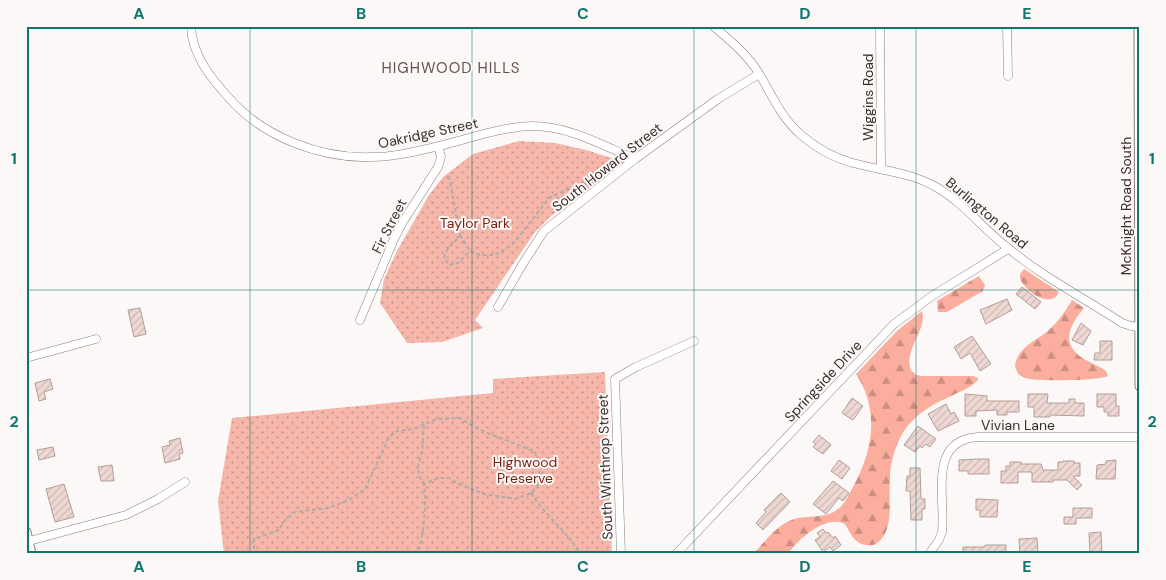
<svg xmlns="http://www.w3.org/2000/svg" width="1166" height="580" font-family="'DM Sans',sans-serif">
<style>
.grass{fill:url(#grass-dots)}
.forest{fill:url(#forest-firs)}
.building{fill:url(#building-hatch);stroke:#b29d98}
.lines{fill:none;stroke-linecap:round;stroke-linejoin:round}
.minor-casing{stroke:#917d79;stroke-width:9}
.tertiary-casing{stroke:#917d79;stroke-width:11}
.path{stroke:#b1aba9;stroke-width:2;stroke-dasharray:4 2.5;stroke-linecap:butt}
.minor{stroke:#fff;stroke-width:8}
.tertiary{stroke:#fff;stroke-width:9}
.grid{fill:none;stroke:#0f766e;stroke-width:1;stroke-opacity:0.55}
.labels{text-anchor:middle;stroke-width:4;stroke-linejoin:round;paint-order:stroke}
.street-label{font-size:14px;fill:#382f2d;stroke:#fcf8f7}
.park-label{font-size:14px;fill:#771e0f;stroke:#fcf8f7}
.neighbourhood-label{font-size:15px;letter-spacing:1px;fill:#65534f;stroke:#fcf8f7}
.neatline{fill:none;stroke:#0f766e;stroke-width:2}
.grid-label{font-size:16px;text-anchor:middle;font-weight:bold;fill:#0f766e}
</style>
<defs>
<pattern id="grass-dots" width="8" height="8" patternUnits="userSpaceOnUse" patternTransform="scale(1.25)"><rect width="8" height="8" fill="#f6b7aa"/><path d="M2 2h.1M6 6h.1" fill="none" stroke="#c8958b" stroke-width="1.8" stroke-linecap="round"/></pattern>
<pattern id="forest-firs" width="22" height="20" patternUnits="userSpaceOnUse" patternTransform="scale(1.25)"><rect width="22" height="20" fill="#fbae9d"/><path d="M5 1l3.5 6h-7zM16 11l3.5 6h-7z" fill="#cc8e80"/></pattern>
<pattern id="building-hatch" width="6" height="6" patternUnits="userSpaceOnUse" patternTransform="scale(1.25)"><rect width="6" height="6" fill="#efd8d3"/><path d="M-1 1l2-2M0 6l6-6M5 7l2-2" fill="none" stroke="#cebab5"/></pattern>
</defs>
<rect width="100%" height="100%" fill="#fcf8f7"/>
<path class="grass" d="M519 141 555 143 586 150 624 162 551 216 535 232 475 320 483 328 442 342 407 343 380 303 384 279 397 251 429 195 443 177 473 154Z
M605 372 612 554H224L218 501 232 418 493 393V379Z"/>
<path class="forest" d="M1024 269 1059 292C1051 310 1024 291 1020 278V274Z
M979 276 985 285 983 291 947 312H938L937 301Z
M1072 300 1084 308C1069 326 1060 344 1084 359 1091 363 1099 366 1106 371L1108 376C1097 381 1042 381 1029 379 1024 378 1021 376 1018 374L1015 366C1018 346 1037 341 1050 329 1059 321 1066 310 1072 300Z
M922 311C928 329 903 350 911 370L916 375 922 376H973L978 378V380C971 388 959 392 949 397 926 407 906 421 897 445 893 455 890 467 890 478 888 498 896 536 873 545 856 547 852 536 845 524 826 514 798 539 788 554H753C766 541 776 525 794 519 808 515 826 519 838 509 845 504 849 494 853 487 873 451 880 410 856 374L897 331Z"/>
<path class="building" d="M1022 287 1041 302 1035 309 1016 294Z
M1007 299 1012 310 986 324 980 310Z
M140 308 146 334 134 337 128 310Z
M1081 323 1091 331 1083 345 1072 340Z
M972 336 991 364 980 371 970 353 961 359 954 347Z
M1100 341H1112V360H1094L1095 353H1100Z
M50 379 53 389 44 392 46 399 39 401 35 383Z
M965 394 987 396V401H1019V412H1007V415H997V410L976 411V416H965Z
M1028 394H1048L1047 403H1069V399H1075V403H1084V416L1050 415V417H1034V407H1028Z
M1097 394H1116V406H1119V416H1108V412H1104V407H1097Z
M852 398 863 406 853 420 842 413Z
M946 404 951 414 954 412 959 421 938 431 928 414Z
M918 426 936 439 930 447 925 444 922 448 920 446 915 452 904 445Z
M819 435 831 445 823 454 813 447 816 444 813 442Z
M180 438 183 453 179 454 180 459 165 463 162 447 170 445 169 441Z
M53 447 55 456 39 460 37 450Z
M978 459H989V474H968V471H959V460Z
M839 460 850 468 842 479 831 471Z
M1116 460 1115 479H1096L1097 465 1106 464V461Z
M1063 461H1074V463H1080V476H1073L1082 485 1077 490 1067 480H1053V482H1032V472H1018V483H1001V471H1006V466H1010V462H1021V464H1041L1043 470H1058V462H1063Z
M112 465 114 481H101L98 467Z
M910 468H920L921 499H925V509H922V520H911L910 491H906L907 476H910Z
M833 481 849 493 843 501 839 498 826 514 813 504Z
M64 484 74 517 55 522 46 489Z
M781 493 790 502 763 530 756 523 766 512 764 510Z
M976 499 998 500 997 517H980V510H976Z
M1073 508H1092V518H1076V524H1064V517H1073Z
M823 529 826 533 828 532 833 538 835 536 841 545 833 551 830 547 823 552 815 540 820 537 817 533Z
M1101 532 1102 554H1090L1089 533Z
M1037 538 1038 554H1020L1019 539Z
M985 545H1006V554H963V547H985Z"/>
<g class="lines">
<g class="minor-casing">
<path id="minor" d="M191 26C192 55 210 77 229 98 263 137 321 159 372 157 394 157 417 151 439 146 469 139 500 127 532 126 569 126 602 145 635 159
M713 26C731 41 748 55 760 75 772 96 782 118 800 134 815 147 834 158 853 163 882 171 910 172 936 187 964 203 983 229 1008 248 1043 277 1084 298 1122 323L1131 326 1139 327
M880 26 881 168
M1007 26 1008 76
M498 307 522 265 544 231 635 159 718 99 759 74
M360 320 394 239 404 220 438 167 441 157 438 146
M26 358 96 339
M29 541 126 515 158 499 185 482
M621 554 615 379 636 367 694 341
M676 554 894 324 932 296 1008 249
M929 554 939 540 942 532C946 498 927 440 978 437H1140"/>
</g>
<g class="tertiary-casing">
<path id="tertiary" d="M1139 26 1140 386
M26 532 31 554"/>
</g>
<path class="path" d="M449 176 460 235C454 245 447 245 444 258L449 265 458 263 470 251 480 255H494L504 250 514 243 549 198 568 189 592 182
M597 178 600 172 618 161
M460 235 470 251
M424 425C423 433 423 442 422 450 419 465 414 469 424 484
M531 493C545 515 567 531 580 554
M258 554 254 549V539L279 530 285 520 295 512 328 508 349 500 365 489 389 437 397 431 413 429 437 419 460 418C482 434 510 440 535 452L539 468 540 482 531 493 516 499 484 494 457 483 449 478H438L424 484C424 490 426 495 425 501 425 518 423 538 417 554"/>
<use href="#minor" class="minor"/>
<use href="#tertiary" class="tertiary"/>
</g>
<path class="grid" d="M250 26V554M472 26V554M694 26V554M916 26V554M26 290H1140"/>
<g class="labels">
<g class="street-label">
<text transform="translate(868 97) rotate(-90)" y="5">Wiggins Road</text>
<text transform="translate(428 133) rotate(-12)" y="5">Oakridge Street</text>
<text transform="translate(607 167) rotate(-38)" y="5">South Howard Street</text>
<text transform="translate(1126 206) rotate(-90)" y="5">McKnight Road South</text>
<text transform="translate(987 213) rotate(40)" y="5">Burlington Road</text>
<text transform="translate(389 226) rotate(-63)" y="5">Fir Street</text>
<text transform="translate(823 381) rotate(-47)" y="5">Springside Drive</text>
<text x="1018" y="430">Vivian Lane</text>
<text transform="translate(605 467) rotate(-92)" y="5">South Winthrop Street</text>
</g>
<g class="park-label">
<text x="475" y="228">Taylor Park</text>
<text x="525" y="467">Highwood<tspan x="525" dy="16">Preserve</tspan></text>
</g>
<g class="neighbourhood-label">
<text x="451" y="73">HIGHWOOD HILLS</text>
</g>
</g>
<rect width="1166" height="580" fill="none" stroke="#fcf8f7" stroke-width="55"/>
<rect x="28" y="28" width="1110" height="524" class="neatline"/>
<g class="grid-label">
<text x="139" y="19">A</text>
<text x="361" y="19">B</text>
<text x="583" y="19">C</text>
<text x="805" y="19">D</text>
<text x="1027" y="19">E</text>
<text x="14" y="164">1</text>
<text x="1152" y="164">1</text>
<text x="14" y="427">2</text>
<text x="1152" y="427">2</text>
<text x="139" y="572">A</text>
<text x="361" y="572">B</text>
<text x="583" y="572">C</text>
<text x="805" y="572">D</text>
<text x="1027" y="572">E</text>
</g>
</svg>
